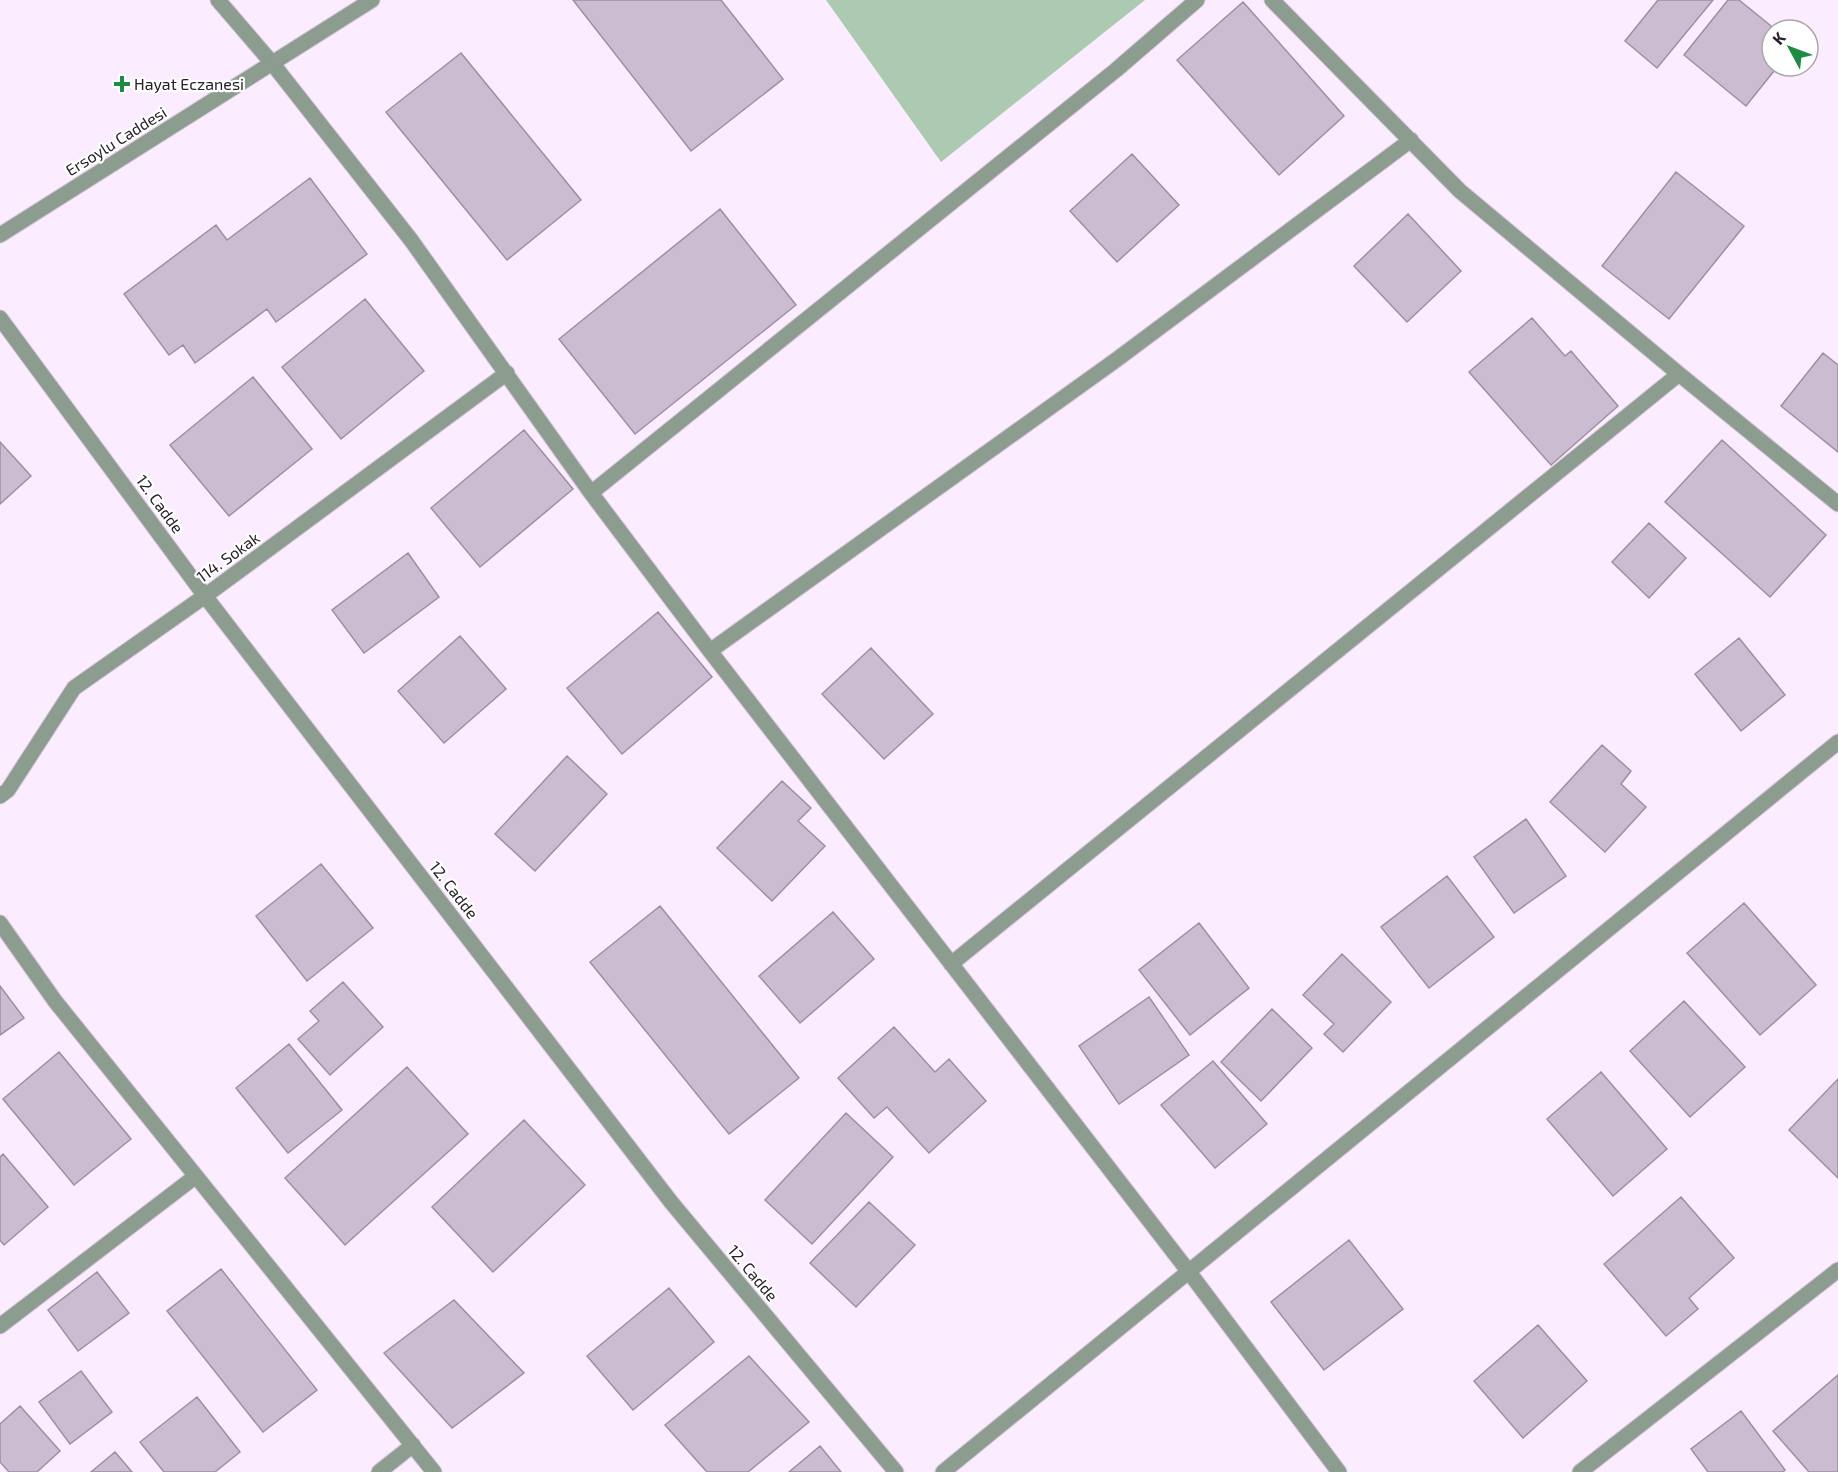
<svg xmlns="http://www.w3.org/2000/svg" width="1838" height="1472" font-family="'Exo 2',sans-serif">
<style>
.green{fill:#accab1}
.building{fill:#ccbcd1;stroke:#9e8fa3;stroke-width:1.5}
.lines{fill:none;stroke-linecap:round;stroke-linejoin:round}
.minor-casing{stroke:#d5c8d8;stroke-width:17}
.tertiary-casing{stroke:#d5c8d8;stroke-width:17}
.minor{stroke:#8c9c8e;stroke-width:15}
.tertiary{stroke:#8c9c8e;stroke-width:15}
.poi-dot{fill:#1d8b43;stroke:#fff;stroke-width:2}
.labels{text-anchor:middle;stroke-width:4.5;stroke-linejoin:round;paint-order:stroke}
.poi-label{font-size:16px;fill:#262028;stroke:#fff;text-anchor:start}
.street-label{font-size:16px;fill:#262028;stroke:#fff}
</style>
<rect width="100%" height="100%" fill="#fbedff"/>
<path class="green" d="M826 0H1145L941 162Z"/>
<path class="building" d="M573 0H721L783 79 691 151Z
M1658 0H1713L1657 68 1625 41Z
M1728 0H1739L1776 30H1772V66H1778L1746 106 1684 55Z
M1243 2 1344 116 1279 175 1177 60Z
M461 53 581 200 507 260 386 112Z
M1132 154 1179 205 1117 262 1070 211Z
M1676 172 1744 226 1669 319 1602 266Z
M310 178 367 254 276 322 267 309 195 363 183 345 169 355 124 294 216 225 227 240Z
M720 209 796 305 635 434 559 339Z
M1408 214 1461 271 1407 322 1354 266Z
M365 299 424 371 341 439 282 367Z
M1532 318 1565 356 1571 351 1618 406 1551 465 1469 372Z
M1823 353 1838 365V452L1781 406Z
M253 377 312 449 229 516 170 445Z
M524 430 573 489 480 567 431 508Z
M1722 440 1826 535 1770 597 1665 502Z
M0 442 31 476 0 504Z
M1649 523 1686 558 1649 598 1612 562Z
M408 553 439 597 364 653 332 610Z
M658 612 712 677 622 754 567 688Z
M460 636 506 689 444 743 398 691Z
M1739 638 1785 695 1741 731 1695 674Z
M871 648 933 714 884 759 822 694Z
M1602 745 1631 771 1621 784 1646 807 1605 852 1550 802Z
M567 756 607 794 535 871 495 834Z
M782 781 811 808 798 821 825 846 772 901 717 848Z
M1526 819 1566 876 1514 913 1474 857Z
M321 864 373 928 307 981 256 916Z
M1447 876 1494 937 1429 988 1381 927Z
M1744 903 1816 985 1760 1035 1687 953Z
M660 906 799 1078 729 1134 590 962Z
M833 912 874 959 800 1023 759 976Z
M1199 923 1249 988 1190 1035 1139 970Z
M1342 954 1391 1002 1343 1052 1324 1034 1334 1024 1303 995Z
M343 982 383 1027 330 1075 298 1039 319 1021 310 1011Z
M0 986 24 1018 0 1035Z
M1149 997 1189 1055 1119 1104 1079 1046Z
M1684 1001 1745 1067 1690 1117 1630 1051Z
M1272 1009 1312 1048 1261 1101 1221 1062Z
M894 1027 935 1072 949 1059 986 1101 929 1153 887 1107 874 1118 838 1078Z
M289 1044 342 1110 288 1153 236 1088Z
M59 1052 131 1139 74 1185 3 1099Z
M1213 1061 1267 1124 1215 1168 1161 1105Z
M407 1067 468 1134 345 1245 285 1178Z
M1601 1072 1667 1149 1613 1196 1547 1119Z
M1838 1079V1178L1789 1130Z
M846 1113 893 1157 812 1244 765 1200Z
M524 1120 585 1185 493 1272 432 1207Z
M3 1154 48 1207 4 1245 0 1240V1157Z
M1681 1197 1734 1258 1689 1298 1698 1309 1666 1336 1604 1264Z
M869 1202 915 1245 856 1307 810 1263Z
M1349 1240 1403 1309 1324 1370 1271 1302Z
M221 1269 317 1390 263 1432 167 1311Z
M97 1272 129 1313 78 1351 48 1310Z
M669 1288 714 1342 633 1410 587 1356Z
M454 1300 524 1373 452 1428 384 1353Z
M1538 1325 1587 1381 1523 1438 1474 1381Z
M749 1356 809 1422 748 1472H707L665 1425Z
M81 1371 112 1412 70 1444 39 1402Z
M1838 1375V1472H1809L1773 1431Z
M197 1397 240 1452 215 1472H164L140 1442Z
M20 1406 60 1451 37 1472H9L0 1462V1424Z
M1741 1411 1785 1470 1783 1472H1708L1691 1449Z
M820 1446 841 1472H789Z
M115 1452 132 1472H91Z"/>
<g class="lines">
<g class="minor-casing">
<path id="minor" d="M218 0 272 63 411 240 591 493 710 651 1189 1272 1339 1472
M1272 0 1460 191 1679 374 1838 504
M591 493 1116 70 1197 0
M710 651 1116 360 1411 140
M0 796 8 790 74 688 205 596 507 373
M0 923 55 1001 434 1472
M951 964 1679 374
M0 1326 196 1176
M379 1472 413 1445
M943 1472 1838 742
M1580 1472 1838 1270"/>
</g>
<g class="tertiary-casing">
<path id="tertiary" d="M0 235 372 0
M0 318 205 596 671 1202 896 1472"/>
</g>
<use href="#minor" class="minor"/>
<use href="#tertiary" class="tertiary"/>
</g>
<path class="poi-dot" d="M119 75h6v6h6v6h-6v6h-6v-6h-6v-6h6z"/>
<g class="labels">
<g class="poi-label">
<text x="134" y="90">Hayat Eczanesi</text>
</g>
<g class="street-label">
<text transform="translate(116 141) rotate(-32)" y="6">Ersoylu Caddesi</text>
<text transform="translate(160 504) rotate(54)" y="6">12. Cadde</text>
<text transform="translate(228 557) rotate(-36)" y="6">114. Sokak</text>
<text transform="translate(454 890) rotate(52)" y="6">12. Cadde</text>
<text transform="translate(753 1273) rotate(50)" y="6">12. Cadde</text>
</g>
</g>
<g transform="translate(1790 48) rotate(311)"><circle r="28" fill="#ffffff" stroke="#a8a6a9" stroke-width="1.5"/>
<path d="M0-4.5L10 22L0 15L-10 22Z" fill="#1d8b43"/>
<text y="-9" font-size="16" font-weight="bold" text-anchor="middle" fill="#262028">K</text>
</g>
</svg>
